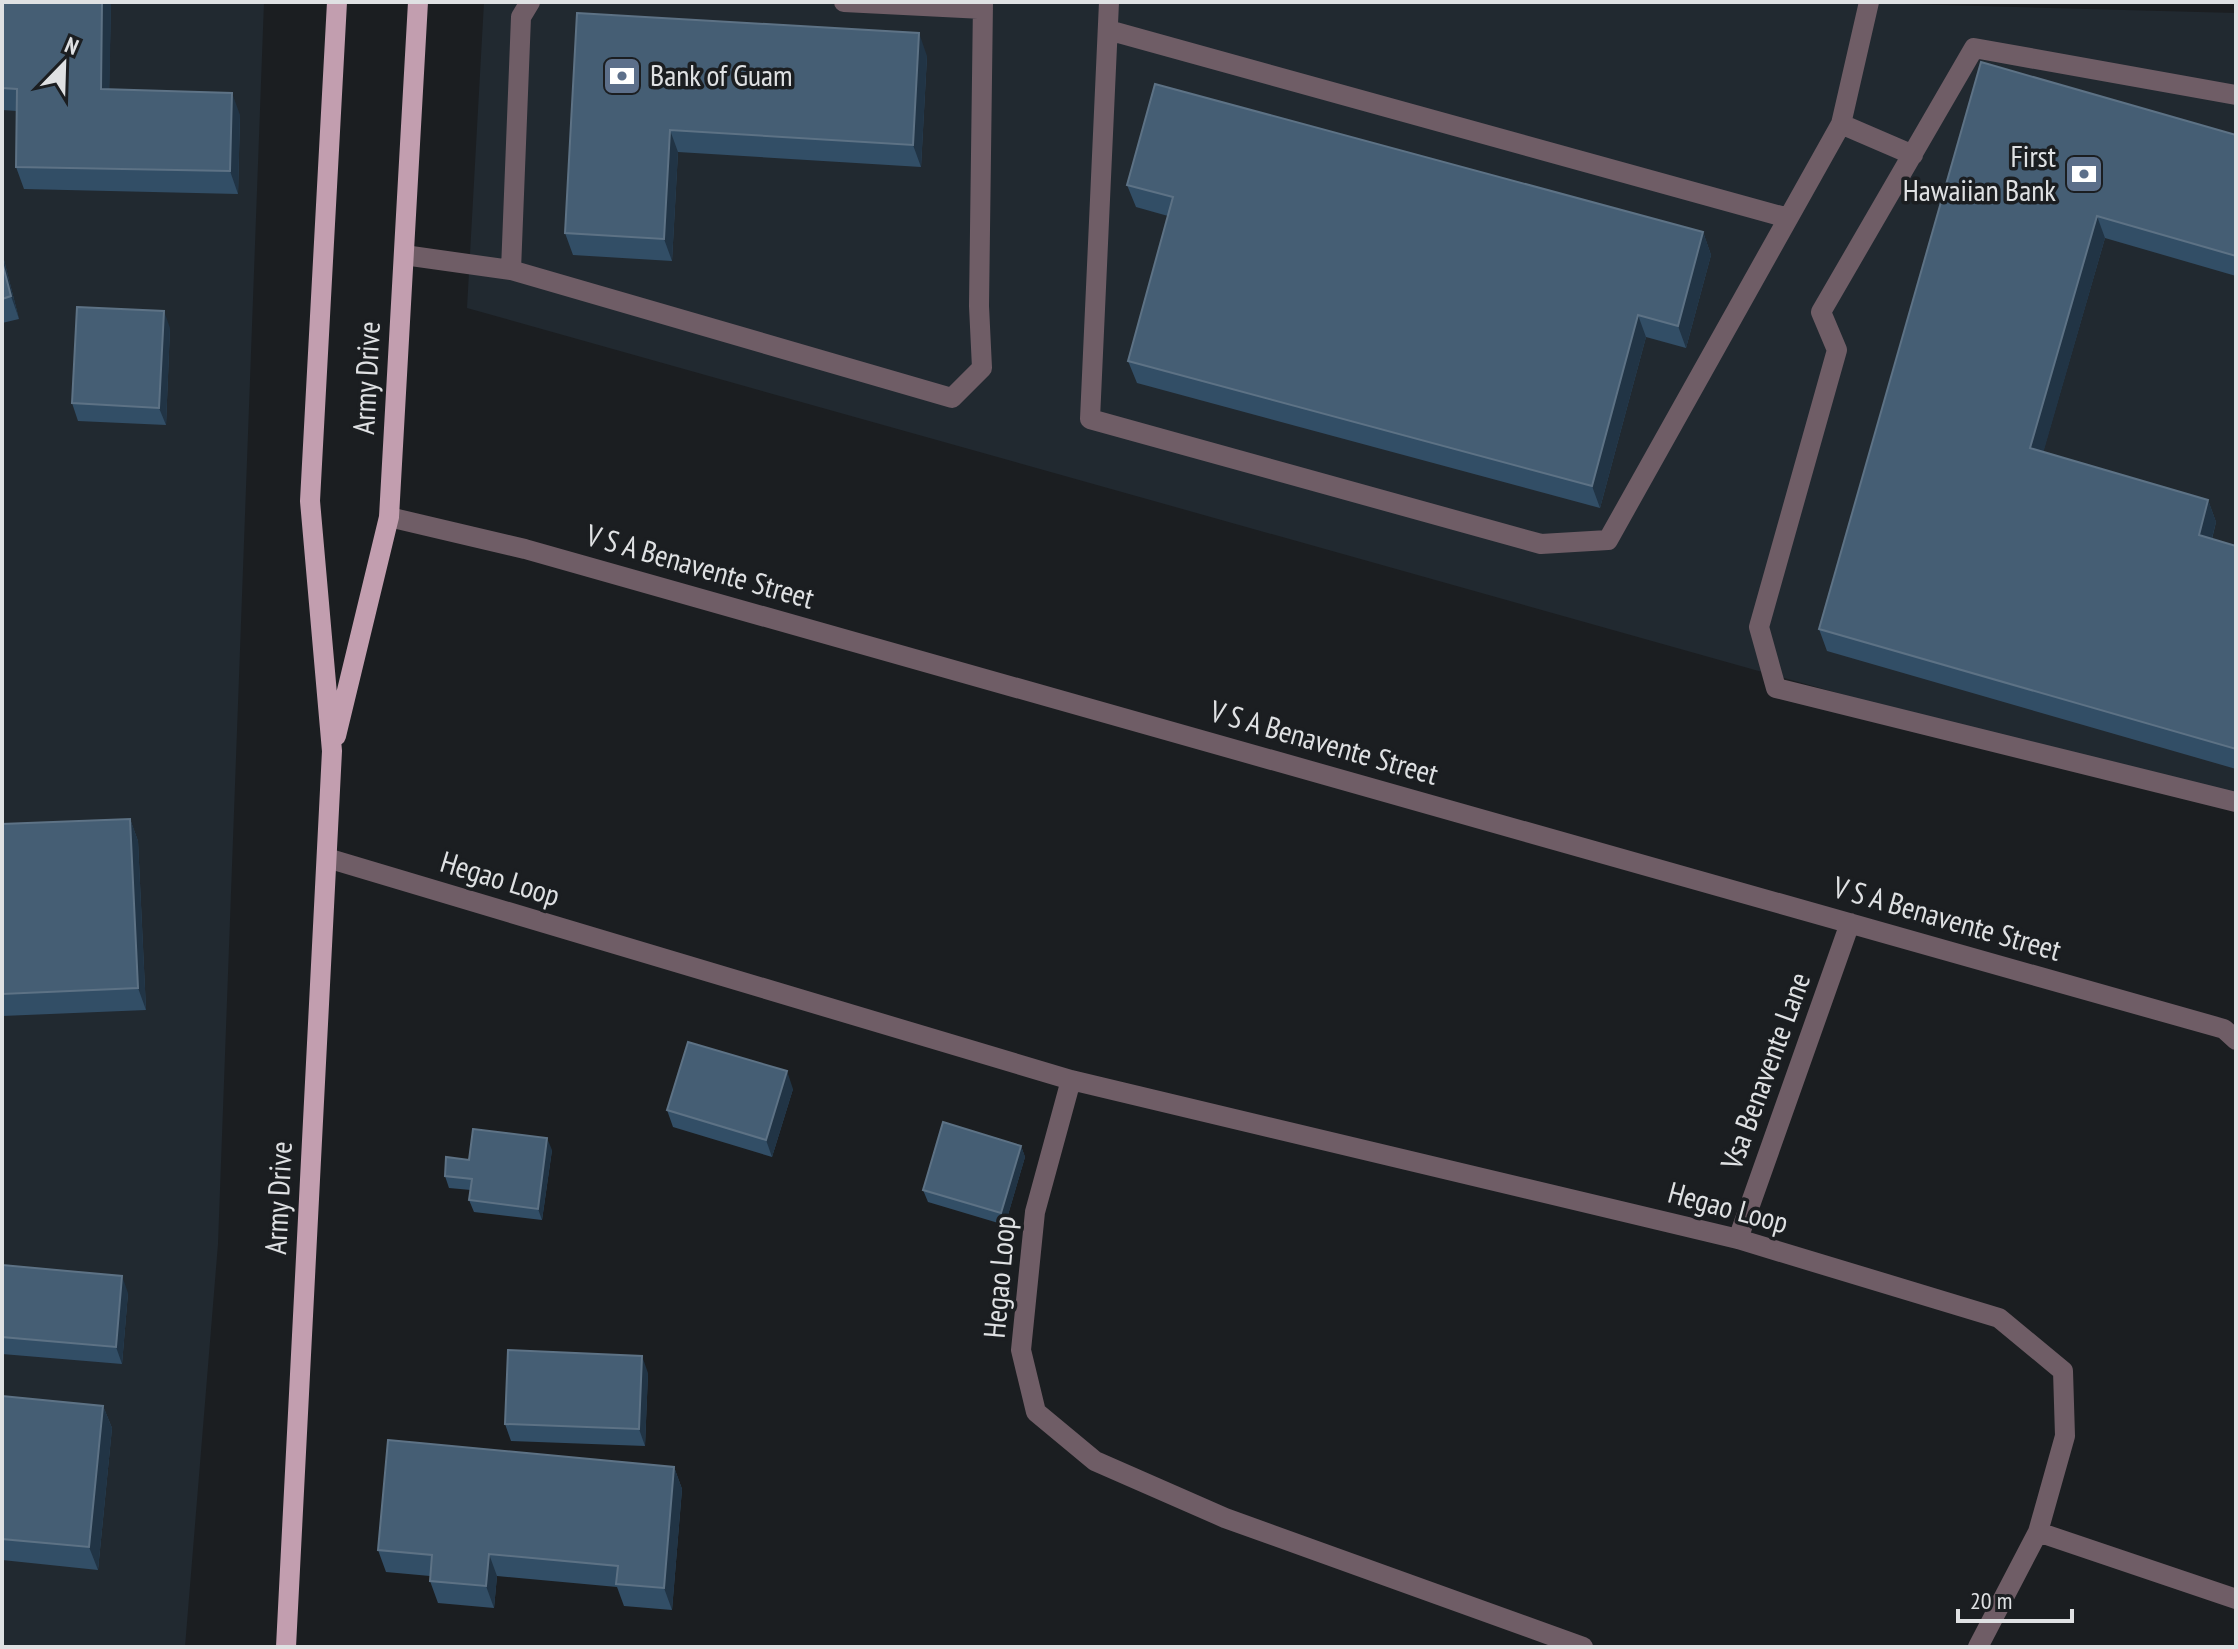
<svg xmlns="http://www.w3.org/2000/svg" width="2238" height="1649" font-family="'PT Sans Narrow',sans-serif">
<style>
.built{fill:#212930}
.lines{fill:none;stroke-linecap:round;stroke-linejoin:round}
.minor{stroke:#6f5d66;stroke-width:20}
.major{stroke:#c29eaf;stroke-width:20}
.wall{fill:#324e66}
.shaded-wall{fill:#213445}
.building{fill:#455e74;stroke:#5d7285;stroke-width:2}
.labels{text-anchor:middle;stroke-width:7;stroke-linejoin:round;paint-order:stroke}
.poi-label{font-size:30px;fill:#dfe1e3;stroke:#1b1e21;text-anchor:start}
.street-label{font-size:30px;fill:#dfe1e3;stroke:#1b1e21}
</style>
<rect width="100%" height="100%" fill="#1b1e21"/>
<path class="built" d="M2 2H264L218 1244 185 1647H2Z
M484 2H1832L2236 13V805L467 308Z"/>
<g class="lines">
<path class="minor" d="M844 2 983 9
M1109 2 1090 419 1541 544 1608 540 1841 124 1869 2
M1108 30 1788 218
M2236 95 1974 48 1821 312 1837 350 1759 627 1776 688 2236 802
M1841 124 1913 155
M404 255 511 270 952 398 982 368 979 306 983 2
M511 270 521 17 530 2
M389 517 525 549 2224 1029 2236 1040
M327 858 1071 1080 1738 1239 1999 1318 2063 1371 2065 1436 2038 1532 1978 1647
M1071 1080 1035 1212 1021 1350 1036 1412 1095 1461 1225 1518 1583 1647
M1738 1239 1850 923
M2038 1532 2236 1599"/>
<path class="major" d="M336 736 389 517 418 2
M286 1647 332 751 310 501 337 2"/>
</g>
<path class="wall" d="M2 2H111L109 90 240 115 238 194 24 189 16 167 17 111 2 110Z
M577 13 927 56 921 167 678 152 672 261 573 255 565 233Z
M1981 62 2236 135V276L2105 238 2043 452 2208 500 2216 522 2212 539 2236 546V769L1827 651 1819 629Z
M1127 185 1703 232 1711 255 1686 348 1646 337 1600 508 1137 383 1128 361 1168 216 1136 207Z
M2 252 19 319 2 323Z
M170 328 166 425 78 421 72 403Z
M130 819 138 841 146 1010 2 1016V824Z
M793 1089 772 1157 673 1127 667 1110Z
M1021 1146 1025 1157 1005 1225 928 1202 923 1190Z
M552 1150 542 1220 474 1212 469 1200 471 1190 449 1188 445 1176 469 1160Z
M2 1265 128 1293 122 1364 2 1354Z
M648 1373 645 1446 511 1441 505 1424Z
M2 1396 103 1406 112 1428 98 1570 2 1560Z
M674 1467 682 1489 672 1610 624 1606 617 1587 497 1576 494 1608 438 1603 430 1581V1576L386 1572 378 1550Z"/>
<path class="shaded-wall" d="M102 2H111L109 112 101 89Z
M919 33 927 56 921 167 913 145Z
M232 93 240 115 238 194 230 171Z
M670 130 678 152 672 261 664 239Z
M2097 216 2105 238 2038 471 2030 448Z
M1703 232 1711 255 1686 348 1678 326Z
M2 252 19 319 11 296 2 262Z
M164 311 170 328 166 425 159 408Z
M1638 315 1646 337 1600 508 1592 486Z
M2208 500 2216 522 2207 557 2199 535Z
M130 819 138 841 146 1010 138 988Z
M787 1071 793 1089 772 1157 766 1140Z
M547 1138 552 1150 542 1220 538 1209Z
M1021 1146 1025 1157 1005 1225 1001 1213Z
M122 1276 128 1293 122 1364 116 1347Z
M642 1356 648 1373 645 1446 639 1429Z
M103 1406 112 1428 98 1570 89 1547Z
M674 1467 682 1489 672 1610 664 1588Z
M489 1554 497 1576 494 1608 486 1586Z"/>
<path class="building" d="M2 2H102L101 89 232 93 230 171 16 167 17 89 2 88Z
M577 13 919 33 913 145 670 130 664 239 565 233Z
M1981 62 2236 135V256L2097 216 2030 448 2208 500 2199 535 2236 546V749L1819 629Z
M1155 84 1703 232 1678 326 1638 315 1592 486 1128 361 1173 197 1127 185Z
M2 262 11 296 2 299Z
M77 307 164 311 159 408 72 403Z
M130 819 138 988 2 994V824Z
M688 1042 787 1071 766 1140 667 1110Z
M943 1122 1021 1146 1001 1213 923 1190Z
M473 1129 547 1138 538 1209 469 1200 472 1179 445 1176 446 1157 469 1160Z
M2 1265 122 1276 116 1347 2 1337Z
M508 1350 642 1356 639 1429 505 1424Z
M2 1396 103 1406 89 1547 2 1539Z
M388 1440 674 1467 664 1588 616 1584 618 1566 489 1554 486 1586 430 1581 432 1555 378 1550Z"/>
<defs>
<g id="bank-square" transform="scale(2)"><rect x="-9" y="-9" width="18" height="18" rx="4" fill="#5c6f8a" stroke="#1b1e21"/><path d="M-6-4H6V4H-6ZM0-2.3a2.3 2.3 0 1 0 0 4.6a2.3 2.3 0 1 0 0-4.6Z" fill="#fff"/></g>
</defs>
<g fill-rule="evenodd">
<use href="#bank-square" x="622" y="76"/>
<use href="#bank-square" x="2084" y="174"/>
</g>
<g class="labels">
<g class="poi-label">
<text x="650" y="86">Bank of Guam</text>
<text x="2056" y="167" text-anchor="end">First<tspan x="2056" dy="34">Hawaiian Bank</tspan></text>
</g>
<g class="street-label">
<text transform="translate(367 378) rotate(-87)" y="10">Army Drive</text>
<text transform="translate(700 567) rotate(16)" y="10">V S A Benavente Street</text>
<text transform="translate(1324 743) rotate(16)" y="10">V S A Benavente Street</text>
<text transform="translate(500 879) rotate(17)" y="10">Hegao Loop</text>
<text transform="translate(1947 919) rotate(16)" y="10">V S A Benavente Street</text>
<text transform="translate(1766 1071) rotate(-70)" y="10">Vsa Benavente Lane</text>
<text transform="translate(279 1198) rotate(-87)" y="10">Army Drive</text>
<text transform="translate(1728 1208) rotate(15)" y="10">Hegao Loop</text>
<text transform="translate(1000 1277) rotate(-85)" y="10">Hegao Loop</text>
</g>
</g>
<rect width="2238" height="1649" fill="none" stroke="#dfe1e3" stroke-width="8"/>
<g transform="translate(64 64) rotate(23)" stroke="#1b1e21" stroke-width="6" paint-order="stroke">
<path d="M0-6L14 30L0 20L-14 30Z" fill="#dfe1e3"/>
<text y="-12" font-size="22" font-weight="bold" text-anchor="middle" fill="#dfe1e3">N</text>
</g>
<path d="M1958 1609v12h114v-12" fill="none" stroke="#dfe1e3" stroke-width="4"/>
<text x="1970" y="1609" font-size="24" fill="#dfe1e3" stroke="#1b1e21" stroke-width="6" paint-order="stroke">20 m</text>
</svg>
